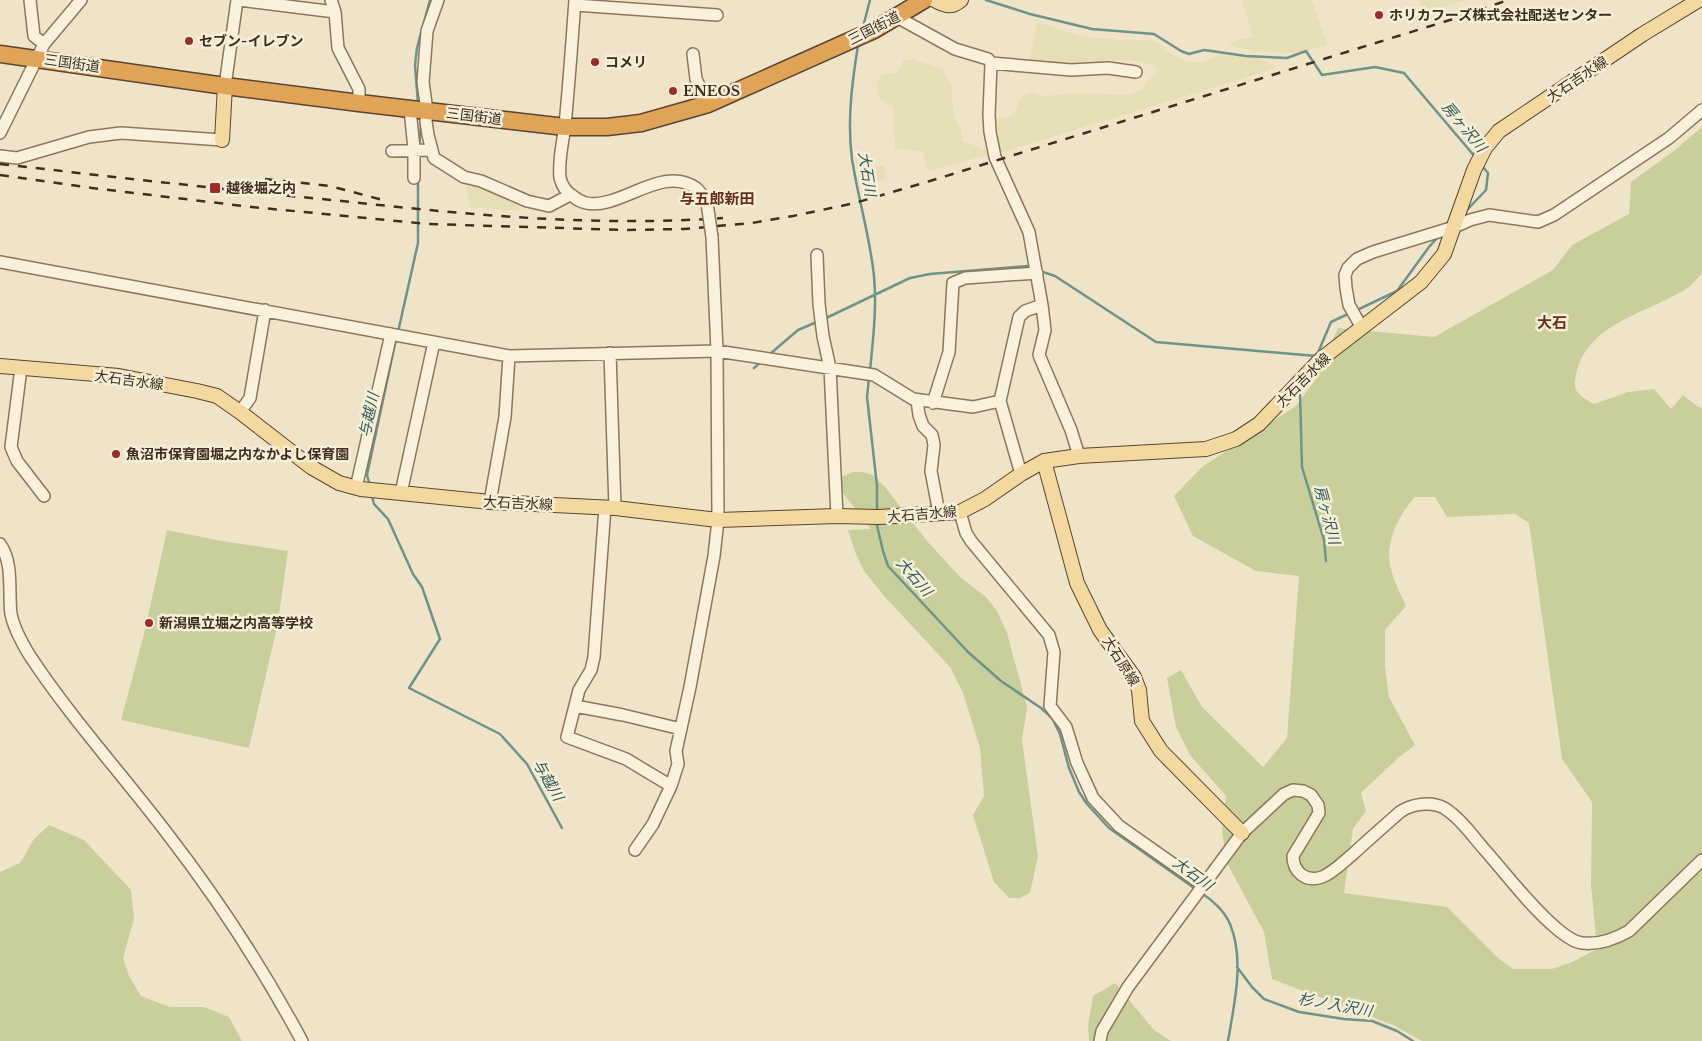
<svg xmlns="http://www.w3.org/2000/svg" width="1702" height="1041" font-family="'Libre Baskerville','Noto Sans JP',serif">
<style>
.farmland{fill:#e6deb5}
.green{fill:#c9cf9b;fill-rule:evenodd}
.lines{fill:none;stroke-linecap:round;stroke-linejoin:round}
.stream{stroke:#6f938a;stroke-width:2.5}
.minor-casing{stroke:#8d765c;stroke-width:14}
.major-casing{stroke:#5b4430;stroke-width:16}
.highway-casing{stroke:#5b4430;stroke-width:19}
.minor{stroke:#faf1dc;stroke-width:11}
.major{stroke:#f3d9a0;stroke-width:14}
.highway{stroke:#e0a458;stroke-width:16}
.rail{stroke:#3d2e20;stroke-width:2.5;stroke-dasharray:9 9;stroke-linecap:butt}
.minor-bridge-casing{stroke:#8d765c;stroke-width:14;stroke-linecap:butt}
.minor-bridge{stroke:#faf1dc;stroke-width:11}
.poi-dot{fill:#9e2a2b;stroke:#f7eed8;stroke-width:2}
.labels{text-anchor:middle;stroke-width:5;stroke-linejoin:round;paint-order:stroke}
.poi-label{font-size:14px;font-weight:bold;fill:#3d2e20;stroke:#f7eed8;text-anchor:start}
.street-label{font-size:14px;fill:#3d2e20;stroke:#f7eed8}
.water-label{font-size:15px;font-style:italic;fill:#2f5d5a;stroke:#f7eed8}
.neighbourhood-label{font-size:15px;font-weight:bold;fill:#6b2e1e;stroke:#f7eed8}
</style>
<rect width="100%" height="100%" fill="#f0e4c8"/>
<path class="farmland" d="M1242 0H1312L1327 45 1302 52 1283 53 1255 51 1232 46 1230 42 1253 37Z
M1419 0H1467L1423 13Z
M1037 22 1085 37 1122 40H1150L1158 43 1168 52 1186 62H1202L1220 55 1260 58 1274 66 1271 70 1000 153 996 118H1005L1014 115 1021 96 1033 92 1045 96 1078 93 1127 95 1142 90 1147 82 1157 72 1156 66 1136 61 1121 60 1043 65 1030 60Z
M911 59 942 69 951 84 952 99 955 120 961 129 962 141 985 149 987 155 928 171 923 152 895 148 893 106 886 103 879 98 876 83 882 75 898 72 903 61Z
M884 166 887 179 864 185 862 167Z
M466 185H473L519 205 520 211 470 207Z"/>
<path class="green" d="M1702 127V273C1698 277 1694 283 1689 287 1651 313 1590 321 1577 371 1571 391 1578 395 1594 404L1628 392 1654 389 1671 409 1683 395 1697 406 1702 408V1041H1422L1393 1025 1272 979 1264 932 1227 863 1222 832 1226 796 1190 755 1176 727 1167 678 1181 670 1202 707 1263 767 1287 738 1299 576 1256 571 1193 536 1174 496 1202 467 1296 406 1315 380 1338 328 1434 337 1553 270 1572 245 1629 214 1631 182 1675 150ZM1415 497H1435L1447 517 1515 514 1529 523 1562 759 1592 802 1591 885 1597 949 1572 962 1552 969H1513L1498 958 1447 907 1344 893 1353 829 1366 811 1361 793 1398 758 1415 745 1389 697 1385 666V630L1406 606C1401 594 1394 582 1391 569 1384 543 1398 516 1415 497Z
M853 472H862L873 475 885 487 927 541 960 577 986 597 997 611 1007 633 1027 707 1022 740 1038 856 1030 893 1020 898H1009L994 882 973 815 984 796 980 748 963 693 950 667 885 597 864 571 855 552 848 530 871 529 835 483 841 477Z
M167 530 222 541 288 551 278 623 249 748 121 720 143 638Z
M49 825 84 840 131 890 134 919 123 958 129 976 141 996 170 1007H204L229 1017 242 1041H0V872L20 863 34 839Z
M1115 983 1154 1030 1171 1041H1089L1088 1025 1093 996Z"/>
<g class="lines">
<path class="stream" d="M986 0 1030 14 1092 29 1154 34 1181 51 1189 54 1204 50 1246 56 1287 58 1306 51 1322 75 1375 67 1404 73 1476 158
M863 27 870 0
M858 45C852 83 847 121 852 159 858 198 870 237 874 276 877 308 873 339 870 371
M418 104 415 65 417 48 430 0
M419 146 421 126 420 117
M1466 211 1486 190 1488 173 1482 166
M1040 271 1055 276 1156 342 1316 356
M1355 311 1397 291 1429 247 1440 235
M824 319 910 278 930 274 1027 266 1033 268
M398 332 418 243V179
M770 354 798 330 819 321
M1317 355 1331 322 1350 313
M754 368 762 361
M869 377 867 397 877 486V513
M1302 388 1300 393 1302 467 1324 540 1326 561
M370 486 367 475 396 339
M372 496 374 504 388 519 413 574 422 587 440 639 409 688 500 734 527 764 562 828
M876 521 883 551 888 566 968 652 1001 681 1041 708 1052 718 1060 734 1069 768 1079 792 1087 804 1109 828 1197 890
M1201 893C1213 900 1225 912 1230 924 1245 960 1234 1005 1228 1041
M1237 967 1252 987 1264 999 1299 1012 1344 1019 1372 1021 1397 1031 1413 1041"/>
<g class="minor-casing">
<path id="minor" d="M30 0 34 36 44 44
M239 0 335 12
M331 0 335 12 338 48 359 89V103
M438 0 427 31 423 82 427 111 426 121 428 135 434 158 464 177 481 181 527 201 549 206 570 195
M575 0C572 42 569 84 565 125 563 142 558 161 560 178 562 186 566 192 573 196 576 199 582 202 586 203 621 210 661 164 696 188 700 191 704 198 707 203
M575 5 717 15
M897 17 955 49 988 59 991 63 989 115 990 132 995 157 1029 232 1042 305 1045 330 1039 355 1071 430 1079 456
M693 54 696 79 708 104
M991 63 1071 70 1108 68 1136 72
M225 86 237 0
M410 109 414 149V178
M0 133 44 44 81 0
M392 151 431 150
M0 156 17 158 89 137 121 133 222 140
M817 255 819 304 823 336 830 368 837 516
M0 262 509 356 717 351 874 375 913 399 973 407 1000 401
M1362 328 1349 305 1346 288 1345 275 1348 268 1357 259 1373 252 1454 227 1470 220 1489 215 1538 222 1554 215 1669 138 1702 110
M610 353 615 508
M21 368 11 447 17 461 44 496
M917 400 919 415 923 426 932 435 934 445 931 471 939 513
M933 403 949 352 953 283 965 278 1037 273
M240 412 250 398 265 310
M1021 474 1000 401 1019 317 1025 311 1042 305
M356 488 391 334
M401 493 434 342
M490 502 505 417 509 356
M605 507 594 657 591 670 579 690 567 737 626 759 671 786
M960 512 966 533 971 541 1049 635 1054 652 1050 706 1066 727 1077 763 1093 798 1119 826 1203 885
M0 544C14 564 8 592 11 614 14 629 22 643 30 656 71 718 121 773 166 832 218 899 262 967 302 1041
M575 706 623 715 681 729
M635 850 653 824 671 786 678 764 676 751 690 687 714 556 718 520 717 351 712 237
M1100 1041 1102 1031 1128 987 1242 833 1284 794 1293 790 1303 791 1311 795 1318 805 1319 813 1293 856C1293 871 1305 883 1322 877 1333 873 1343 862 1353 854 1368 840 1384 826 1400 812 1411 804 1431 801 1444 808 1459 817 1472 835 1484 849 1507 875 1529 905 1556 928 1563 934 1573 942 1582 943 1599 945 1615 939 1629 931L1702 860"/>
</g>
<g class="major-casing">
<path id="major" d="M934 0C945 5 950 9 961 0
M222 140 225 86
M0 366 119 376 197 391 217 396 240 412 311 467 339 483 361 489 490 502 615 508 718 520 837 516 879 517 960 512 985 499 1021 474 1044 461 1079 456 1206 449 1236 439 1259 424 1321 359 1421 282 1444 254 1474 170 1485 148 1499 131 1643 34 1699 0
M1044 461 1077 583 1100 630 1134 677 1139 690 1142 721 1161 751 1242 833"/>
</g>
<g class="highway-casing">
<path id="highway" d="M0 54 225 86 359 103 565 127H607L641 123 708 104 874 30 924 0"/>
</g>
<use href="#minor" class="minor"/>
<use href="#major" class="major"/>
<use href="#highway" class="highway"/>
<path class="rail" d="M0 164C114 177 228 190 342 201 469 215 596 227 723 218
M0 175 92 188 252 207 428 224 626 230 684 229 752 223 793 216 855 203 930 181 1466 15 1508 0
M265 179 330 186 383 200"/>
<g class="minor-bridge-casing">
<path id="minor-bridge" d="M707 203 712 237"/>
</g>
<use href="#minor-bridge" class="minor-bridge"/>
</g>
<g class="poi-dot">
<circle cx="1379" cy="15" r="5"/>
<circle cx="189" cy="41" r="5"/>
<circle cx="595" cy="62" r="5"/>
<circle cx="673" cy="91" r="5"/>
<rect x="209" y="182" width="12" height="12" rx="2.5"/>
<circle cx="116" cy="454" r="5"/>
<circle cx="149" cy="623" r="5"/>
</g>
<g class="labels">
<g class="poi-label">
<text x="1389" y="20">ホリカフーズ株式会社配送センター</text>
<text x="199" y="46">セブン-イレブン</text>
<text x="605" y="67">コメリ</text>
<text x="683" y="96">ENEOS</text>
<text x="226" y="193">越後堀之内</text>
<text x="126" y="459">魚沼市保育園堀之内なかよし保育園</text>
<text x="159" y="628">新潟県立堀之内高等学校</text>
</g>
<g class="street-label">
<text transform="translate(874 28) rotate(-27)" y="5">三国街道</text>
<text transform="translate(72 63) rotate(8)" y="5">三国街道</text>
<text transform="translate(1577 79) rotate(-34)" y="5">大石吉水線</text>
<text transform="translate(474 116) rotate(7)" y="5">三国街道</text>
<text transform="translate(129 380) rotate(8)" y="5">大石吉水線</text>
<text transform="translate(1303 380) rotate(-45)" y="5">大石吉水線</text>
<text transform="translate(518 503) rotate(3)" y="5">大石吉水線</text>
<text transform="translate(922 514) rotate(-5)" y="5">大石吉水線</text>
<text transform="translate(1121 661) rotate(58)" y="5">大石原線</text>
</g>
<g class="water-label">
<text transform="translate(1464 127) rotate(50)" y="5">房ヶ沢川</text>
<text transform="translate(867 174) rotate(81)" y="5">大石川</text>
<text transform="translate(369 415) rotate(-78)" y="5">与越川</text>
<text transform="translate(1327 515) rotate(75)" y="5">房ヶ沢川</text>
<text transform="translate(914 577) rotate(49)" y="5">大石川</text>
<text transform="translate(548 780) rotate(60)" y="5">与越川</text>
<text transform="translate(1193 874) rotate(36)" y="5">大石川</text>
<text transform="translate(1335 1005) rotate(10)" y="5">杉ノ入沢川</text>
</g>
<g class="neighbourhood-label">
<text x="717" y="204">与五郎新田</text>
<text x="1552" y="328">大石</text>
</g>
</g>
</svg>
